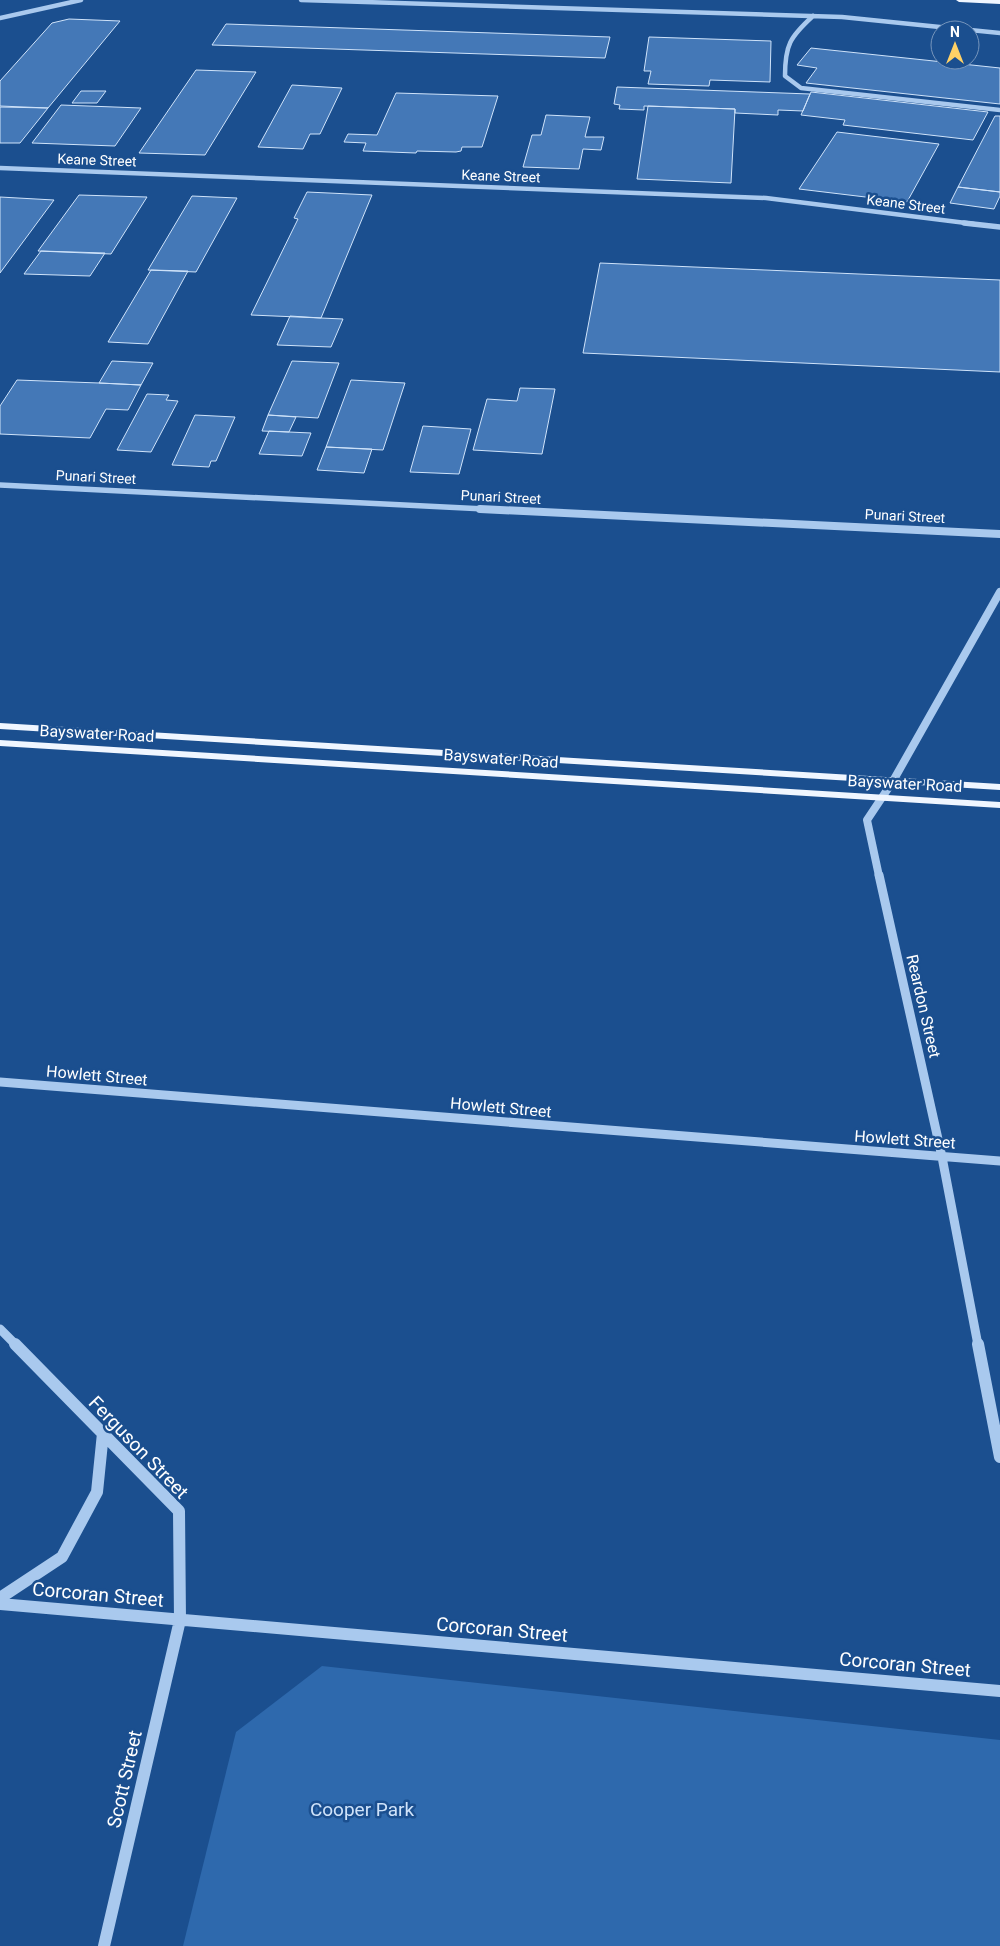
<svg xmlns="http://www.w3.org/2000/svg" width="1000" height="1946" font-family="Roboto,sans-serif">
<style>
.green{fill:#2e69ad}
.building{fill:#4478b7;stroke:#cfe3fa}
.lines{fill:none;stroke-linecap:round;stroke-linejoin:round}
.minor-far4{stroke:#a9c9ee;stroke-width:4.5}
.minor-far3{stroke:#a9c9ee;stroke-width:5.5}
.minor-far2{stroke:#a9c9ee;stroke-width:8}
.minor-far1{stroke:#a9c9ee;stroke-width:9}
.minor{stroke:#a9c9ee;stroke-width:12}
.major{fill:#f0f6ff;fill-rule:evenodd}
.labels{text-anchor:middle;stroke-width:5;stroke-linejoin:round;paint-order:stroke}
.far-street-label{font-size:14px;fill:#fff;stroke:#1b4f8f}
.street-label{font-size:16px;fill:#fff;stroke:#1b4f8f}
.near-street-label{font-size:19px;fill:#fff;stroke:#1b4f8f}
.near-park-label{font-size:19px;fill:#cfe3fa;stroke:#1b4f8f}
</style>
<rect width="100%" height="100%" fill="#1b4f8f"/>
<path class="green" d="M322 1666 1000 1740V1946H183L236 1732Z"/>
<path class="building" d="M69 19 120 21 48 108 0 106V81L52 23Z
M226 24 610 37 605 58 212 45Z
M649 37 771 41 770 82 710 80 709 86 648 84 651 71H644Z
M811 48 1000 68V104L806 83 817 68 797 65Z
M196 70 256 72 205 155 139 153Z
M292 85 342 88 320 134H310L303 149 258 147Z
M617 87 810 94 803 111 778 110V115L735 113V109L644 106V110L619 109 620 105 614 104Z
M81 91H106L97 103H72Z
M811 92 988 112 973 140 843 125 845 120 801 115Z
M396 93 498 96 482 147H462L461 151 456 152 417 151 416 153 363 151 366 143 344 142 348 134 377 135Z
M61 105 141 108 115 146 32 143Z
M648 106 735 109 731 183 637 179Z
M0 107 48 108 20 143H0Z
M546 115 590 117 585 137H604L601 150 583 149 579 169 523 167 532 135H541Z
M995 116H1000V192L958 187Z
M837 132 939 144 907 202 799 189Z
M958 187 1000 192V196L994 209 950 203Z
M307 192 372 195 321 318 251 315 298 219 294 218Z
M79 195 147 197 111 254 38 251Z
M192 196 237 198 196 272 148 270Z
M0 197 54 200 0 273Z
M41 251 105 253 90 276 24 274Z
M600 263 1000 280V372L583 353Z
M151 270 188 271 148 344 108 342Z
M290 316 321 318 343 319 331 347 277 345Z
M112 361 153 363 141 385 99 383Z
M292 361 339 363 318 418 268 415Z
M17 380 99 383 141 385 128 410 106 409 90 438 0 434V406Z
M351 380 405 383 383 450 326 447Z
M520 388 555 389 542 454 473 450 487 399 517 401Z
M147 394 169 395 166 400 178 401 151 452 117 450Z
M195 415 235 417 216 461H211L209 467 172 465Z
M268 415 296 417 289 432 262 431Z
M423 426 471 429 459 474 410 472Z
M269 431 289 432 311 433 302 456 259 454Z
M326 447 372 449 364 473 317 470Z"/>
<g class="lines">
<path class="minor-far4" d="M301 0 842 17 969 30
M813 16C790 37 785 45 785 76L801 88 1000 110
M0 18 81 0
M970 30 1000 33
M0 168 766 198 974 224"/>
<path class="minor-far3" d="M964 223 1000 227
M0 485 505 510"/>
<path class="minor-far2" d="M480 509 1000 534
M879 876 867 820 893 781 1000 592"/>
<path class="minor-far1" d="M879 875 942 1157 978 1345
M0 1082 1000 1161
M0 1329 16 1345"/>
<path class="minor" d="M15 1344 179 1511 180 1620 104 1946
M978 1344 1000 1457
M0 1598 62 1557 97 1492 103 1433
M0 1604 1000 1691"/>
<path class="major" d="M956 0H1000V4L959 2Z
M0 723 1000 784V790L0 729Z
M0 740 1000 802V808L0 746Z"/>
</g>
<g class="labels">
<g class="far-street-label">
<text transform="translate(97 160) rotate(2)" y="5">Keane Street</text>
<text transform="translate(501 176) rotate(2)" y="5">Keane Street</text>
<text transform="translate(906 204) rotate(7)" y="5">Keane Street</text>
<text transform="translate(96 477) rotate(3)" y="5">Punari Street</text>
<text transform="translate(501 497) rotate(3)" y="5">Punari Street</text>
<text transform="translate(905 516) rotate(3)" y="5">Punari Street</text>
</g>
<g class="street-label">
<text transform="translate(97 733) rotate(3)" y="6">Bayswater Road</text>
<text transform="translate(501 758) rotate(4)" y="6">Bayswater Road</text>
<text transform="translate(905 783) rotate(3)" y="6">Bayswater Road</text>
<text transform="translate(924 1006) rotate(77)" y="6">Reardon Street</text>
<text transform="translate(97 1075) rotate(5)" y="6">Howlett Street</text>
<text transform="translate(501 1107) rotate(5)" y="6">Howlett Street</text>
<text transform="translate(905 1139) rotate(4)" y="6">Howlett Street</text>
</g>
<g class="near-street-label">
<text transform="translate(139 1447) rotate(46)" y="7">Ferguson Street</text>
<text transform="translate(98 1594) rotate(5)" y="7">Corcoran Street</text>
<text transform="translate(502 1629) rotate(5)" y="7">Corcoran Street</text>
<text transform="translate(905 1664) rotate(5)" y="7">Corcoran Street</text>
<text transform="translate(124 1779) rotate(-77)" y="7">Scott Street</text>
</g>
<g class="near-park-label">
<text x="362" y="1816">Cooper Park</text>
</g>
</g>
<g transform="translate(955 45)"><circle r="24" fill="#1b4f8f" stroke="#7695bc"/>
<path d="M0-4L9 19L0 12L-9 19Z" fill="#ffd166"/>
<text y="-8" font-size="14" font-weight="bold" text-anchor="middle" fill="#ffffff">N</text>
</g>
</svg>
